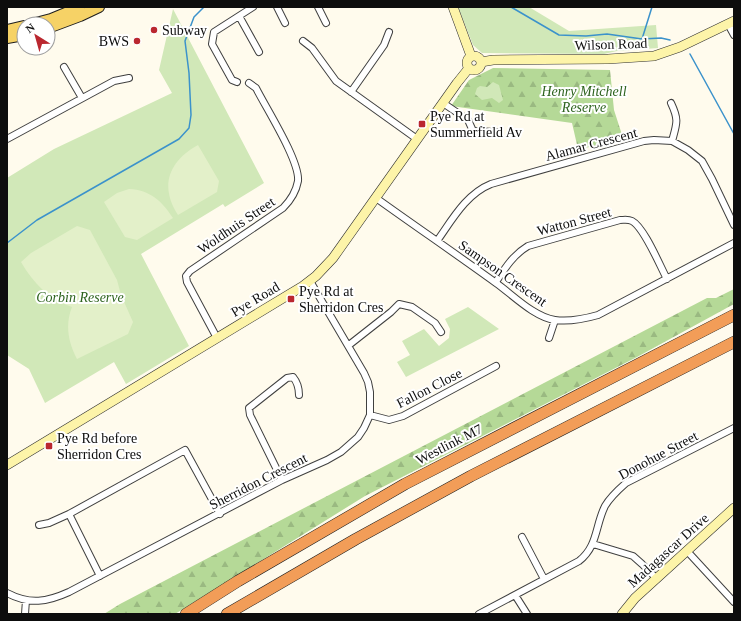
<svg xmlns="http://www.w3.org/2000/svg" width="741" height="621" font-family="Georgia,serif">
<style>
.forest{fill:url(#forest-firs)}
.park{fill:#d1e8b8}
.pitch{fill:#e3f0c9}
.lines{fill:none;stroke-linecap:round;stroke-linejoin:round}
.stream{stroke:#3b92cb;stroke-width:1.5}
.street-casing{stroke:#404040;stroke-width:8}
.secondary-casing{stroke:#2f2f2f;stroke-width:10}
.primary-casing{stroke:#1e1e1e;stroke-width:12}
.highway-casing{stroke:#1e1e1e;stroke-width:12}
.street{stroke:#fff;stroke-width:6}
.secondary{stroke:#fdf4a9;stroke-width:9}
.primary{stroke:#f6d266;stroke-width:10}
.highway{stroke:#f29d58;stroke-width:11}
.poi-dot{fill:#ba272f;stroke:#fff;stroke-width:1.5}
.labels{text-anchor:middle;stroke-width:4;stroke-linejoin:round;paint-order:stroke}
.poi-label{font-size:14px;fill:#0d0d0d;stroke:#fff;text-anchor:start}
.street-label{font-size:14px;fill:#0d0d0d;stroke:#fff}
.park-label{font-size:14px;font-style:italic;fill:#2d631e;stroke:#fff}
</style>
<defs>
<pattern id="forest-firs" width="22" height="20" patternUnits="userSpaceOnUse"><rect width="22" height="20" fill="#b5d997"/><path d="M5 1l3.5 6h-7zM16 11l3.5 6h-7z" fill="#9ab981"/></pattern>
</defs>
<rect width="100%" height="100%" fill="#fffbed"/>
<path class="forest" d="M493 68 610 70 614 110 624 141 578 149 572 123 451 106 469 80Z
M734 289V304L637 357 365 496 175 614H104L120 604 707 298H716Z"/>
<path class="park" d="M458 7H529L569 31 656 25 658 48 617 51 604 54 482 53 473 45Z
M173 9 264 183 225 207 223 204 141 254 189 346 126 384 114 362 45 403 29 369 7 355V178L54 149 172 93 159 70Z
M493 82 499 85 503 100 499 103 492 98 482 100 475 94 477 88 480 86 487 87Z
M468 307 499 329 406 377 397 362 410 355 402 341 424 329 439 346 449 338 450 329 445 319Z"/>
<path class="pitch" d="M198 145 219 181 217 192 178 215C159 186 169 161 198 145Z
M129 189C150 190 162 201 173 218L137 240 125 237 104 202 117 193Z
M77 226 90 230 117 280 121 295 133 322 128 334 77 359C68 342 65 325 72 307 48 298 34 284 21 262L31 253Z"/>
<g class="lines">
<path class="stream" d="M511 7 559 35 586 36 607 34 642 39 661 38 670 40
M642 39 652 7
M690 54 734 134
M7 243 37 220 179 139 189 128 191 115 189 73 185 41 194 17 204 7"/>
<g class="street-casing">
<path id="street" d="M277 7 285 23
M318 7 326 23
M239 16 259 52
M728 24 734 35
M303 41 312 48 336 81 417 139
M64 67 82 98
M237 82 232 80 212 44 214 32 253 7
M351 92 384 45 389 32
M443 103 468 120 473 131 496 132
M671 103C679 120 677 123 672 141
M7 139 114 81 129 78
M376 198C415 226 456 254 496 283 513 295 534 317 555 320 569 322 584 319 598 315L734 243
M437 241C452 220 466 194 491 184L644 141 654 140 672 141 688 150 702 161 712 179 734 225
M496 282C505 268 513 255 528 246L620 220C624 220 628 219 632 221 644 227 660 266 667 279
M217 338 187 282 186 276 190 271 283 208C290 201 296 192 298 181 300 161 266 108 256 88L249 83
M549 338 555 320
M349 345 391 312 399 304 412 307 435 323 441 332
M370 415 389 420 403 416 496 366
M282 480 250 415 249 408 287 378 293 377C298 383 299 388 299 395
M69 514 100 576
M39 525 49 523 69 514 185 450 220 514
M522 537 544 579
M593 544 633 556 642 564 657 579
M687 551 734 602
M7 593C30 605 47 602 69 592L282 480 327 460 341 452 358 437 364 428 370 415V392L368 382 364 373 310 281
M515 595 527 614
M25 614 26 600
M479 614 579 561C598 546 595 526 605 506 611 496 618 490 626 483L734 428"/>
</g>
<g class="secondary-casing">
<path id="secondary" d="M453 7 471 56
M467 63a7 7 0 1 1 14 0a7 7 0 1 1-14 0Z
M481 62 493 60 608 59 654 56 680 47 734 21
M7 465 303 286 316 276 333 258 457 83 469 68
M622 614 635 598 734 508"/>
</g>
<g class="primary-casing">
<path id="primary" d="M32 24 51 19 80 7
M48 28 80 16 99 7
M7 30 24 26
M7 38 24 35"/>
</g>
<g class="highway-casing">
<path id="highway" d="M186 614 238 581 405 484 734 315
M227 614 356 539 471 476 734 342"/>
</g>
<use href="#street" class="street"/>
<use href="#secondary" class="secondary"/>
<use href="#primary" class="primary"/>
<use href="#highway" class="highway"/>
</g>
<g class="poi-dot">
<circle cx="154" cy="30" r="4"/>
<circle cx="137" cy="41" r="4"/>
<rect x="418" y="120" width="8" height="8" rx="2"/>
<rect x="287" y="295" width="8" height="8" rx="2"/>
<rect x="45" y="442" width="8" height="8" rx="2"/>
</g>
<g class="labels">
<g class="poi-label">
<text x="162" y="35">Subway</text>
<text x="129" y="46" text-anchor="end">BWS</text>
<text x="430" y="121">Pye Rd at<tspan x="430" dy="16">Summerfield Av</tspan></text>
<text x="299" y="296">Pye Rd at<tspan x="299" dy="16">Sherridon Cres</tspan></text>
<text x="57" y="443">Pye Rd before<tspan x="57" dy="16">Sherridon Cres</tspan></text>
</g>
<g class="street-label">
<text transform="translate(611 44) rotate(-2)" y="5">Wilson Road</text>
<text transform="translate(591 144) rotate(-15)" y="5">Alamar Crescent</text>
<text transform="translate(574 221) rotate(-15)" y="5">Watton Street</text>
<text transform="translate(236 225) rotate(-34)" y="5">Woldhuis Street</text>
<text transform="translate(503 273) rotate(35)" y="5">Sampson Crescent</text>
<text transform="translate(255 299) rotate(-31)" y="5">Pye Road</text>
<text transform="translate(429 388) rotate(-27)" y="5">Fallon Close</text>
<text transform="translate(449 444) rotate(-27)" y="5">Westlink M7</text>
<text transform="translate(658 455) rotate(-28)" y="5">Donohue Street</text>
<text transform="translate(258 481) rotate(-27)" y="5">Sherridon Crescent</text>
<text transform="translate(668 550) rotate(-42)" y="5">Madagascar Drive</text>
</g>
<g class="park-label">
<text x="584" y="96">Henry Mitchell<tspan x="584" dy="16">Reserve</tspan></text>
<text x="80" y="302">Corbin Reserve</text>
</g>
</g>
<rect width="741" height="621" fill="none" stroke="#0d0d0d" stroke-width="16"/>
<g transform="translate(36 36) rotate(323)"><circle r="19" fill="#ffffff" stroke="#9e9e9e"/>
<path d="M0-3L7 15L0 10L-7 15Z" fill="#ba272f"/>
<text y="-6" font-size="11" font-weight="bold" text-anchor="middle" fill="#0d0d0d">N</text>
</g>
</svg>
